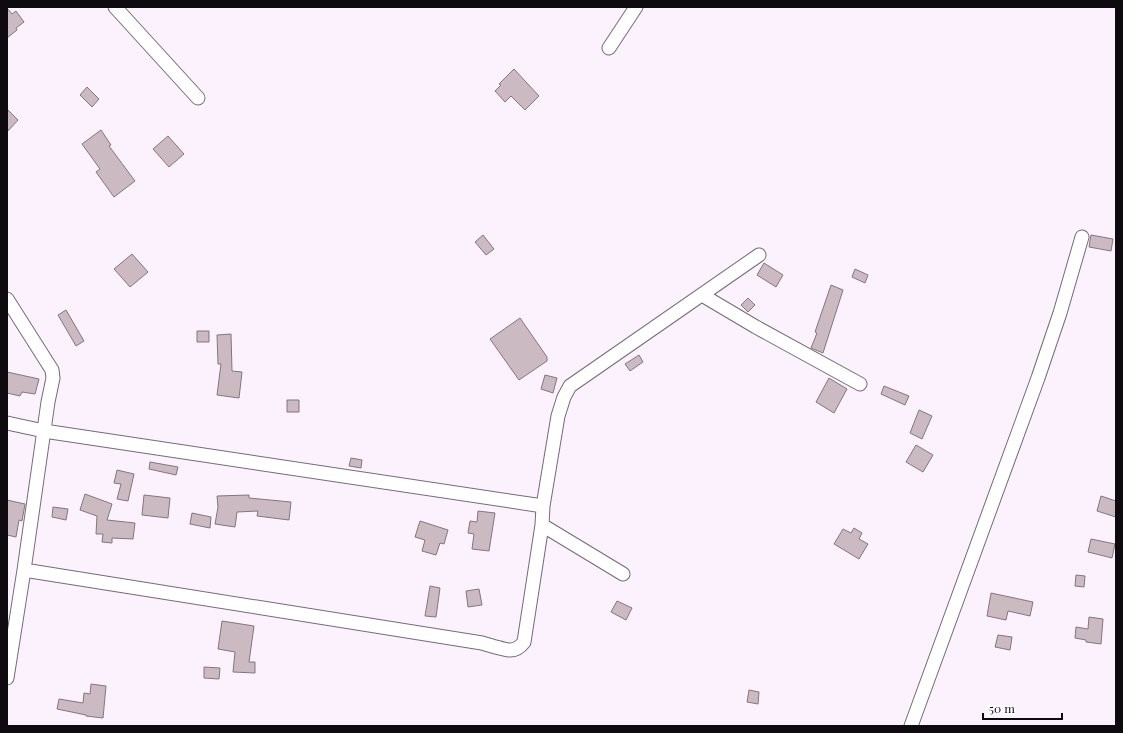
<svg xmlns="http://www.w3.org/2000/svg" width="1123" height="733" font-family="'Playfair Display',serif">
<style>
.building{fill:#ccbac2;stroke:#85757d}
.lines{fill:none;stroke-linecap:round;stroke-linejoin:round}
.minor-casing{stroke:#756b78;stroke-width:15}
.minor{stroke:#fff;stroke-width:13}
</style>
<rect width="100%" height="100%" fill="#fbf2fe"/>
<path class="building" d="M7 8 12 14 16 11 24 22 16 28 17 30 7 38Z
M514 69 539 96 525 110 511 96 505 102 495 91 501 85 499 84Z
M87 87 99 99 92 107 80 95Z
M7 109 18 120 7 132Z
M101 130 111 145 109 146 135 181 114 197 96 172 100 169 82 144Z
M168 136 184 154 169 167 153 149Z
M483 235 494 249 486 255 475 242Z
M1091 235 1113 239 1111 251 1089 247Z
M132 254 148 272 130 287 114 269Z
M764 263 783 275 776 287 757 275Z
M855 269 868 275 865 283 852 277Z
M831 285 843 290 823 353 811 348 817 333 815 332Z
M748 298 755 305 748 312 741 305Z
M66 310 84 341 76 346 58 315Z
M520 318 547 357V361L519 380 490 339Z
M197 331H209V342H197Z
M231 334 232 371 242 372 239 398 217 395 221 364H218L217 335Z
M639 355 643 362 630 371 625 364Z
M7 372 39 379 35 394 22 392 20 396 7 393Z
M545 375 557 378 553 393 541 389Z
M829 378 847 389 834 413 816 402Z
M884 386 909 396 905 405 881 394Z
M287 400H299V412H287Z
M919 410 932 416 922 439 910 433Z
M916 445 933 455 923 472 906 462Z
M351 458 362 460 361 468 349 466Z
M150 462 178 467 176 475 149 469Z
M117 470 134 474 128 501 117 499 121 484 114 483Z
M85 494 112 504 107 520 135 523 133 539 112 538V543L102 542 103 534H96L97 516 80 510Z
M144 495 170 498 168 518 142 515Z
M249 495V498L291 502 289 520 257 516 258 511 237 512 235 527 215 524 218 507 217 496Z
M1101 496 1116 501V517L1097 511Z
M7 500 25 504 22 521 19 520 16 537 7 535Z
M53 507 68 509 66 520 52 517Z
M478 511 495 513 489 551 472 549 474 534 468 533 470 521 477 522Z
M192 513 211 517 210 528 190 524Z
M420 521 448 530 444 544 440 543 436 555 422 551 425 540 415 537Z
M854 528 862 533 859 539 868 544 859 559 834 544 843 529 851 533Z
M1091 539 1115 544 1112 558 1088 552Z
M1076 575 1085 576 1084 587 1075 586Z
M430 586 440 588 436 617 425 616Z
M479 589 482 605 468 607 466 591Z
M991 593 1033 602 1030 616 1008 611 1006 620 987 616Z
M617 601 632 608 626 620 611 612Z
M1089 617 1103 619 1101 644 1086 642V640L1075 638 1076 627 1088 629Z
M222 621 254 626 249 662H255V673L233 672 235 652 218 649Z
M998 635 1012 637 1010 650 995 647Z
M204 667 220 668 219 679 204 678Z
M91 684 106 686 103 718 86 716V715L57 709 59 699 83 703 84 693 90 694Z
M749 690 759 692 758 704 747 702Z"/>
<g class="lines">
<g class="minor-casing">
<path id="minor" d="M115 7 198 98
M609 48 636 7
M702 295 756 327 860 384
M7 299 52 370 53 378 48 402 24 570 7 678
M7 423 44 431 543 506
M542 525 623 574
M24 570 482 643C489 645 505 650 510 650 516 650 521 646 524 642L542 525 543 506 558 416 564 397 570 386 759 255
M911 726 1038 378 1060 313 1082 237"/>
</g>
<use href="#minor" class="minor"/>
</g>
<rect width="1123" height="733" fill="none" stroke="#0e0a0f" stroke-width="16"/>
<path d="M983 713v6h79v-6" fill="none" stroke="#0e0a0f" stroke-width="2"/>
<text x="989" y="713" font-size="12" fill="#0e0a0f" stroke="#ffffff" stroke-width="3" paint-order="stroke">50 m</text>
</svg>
